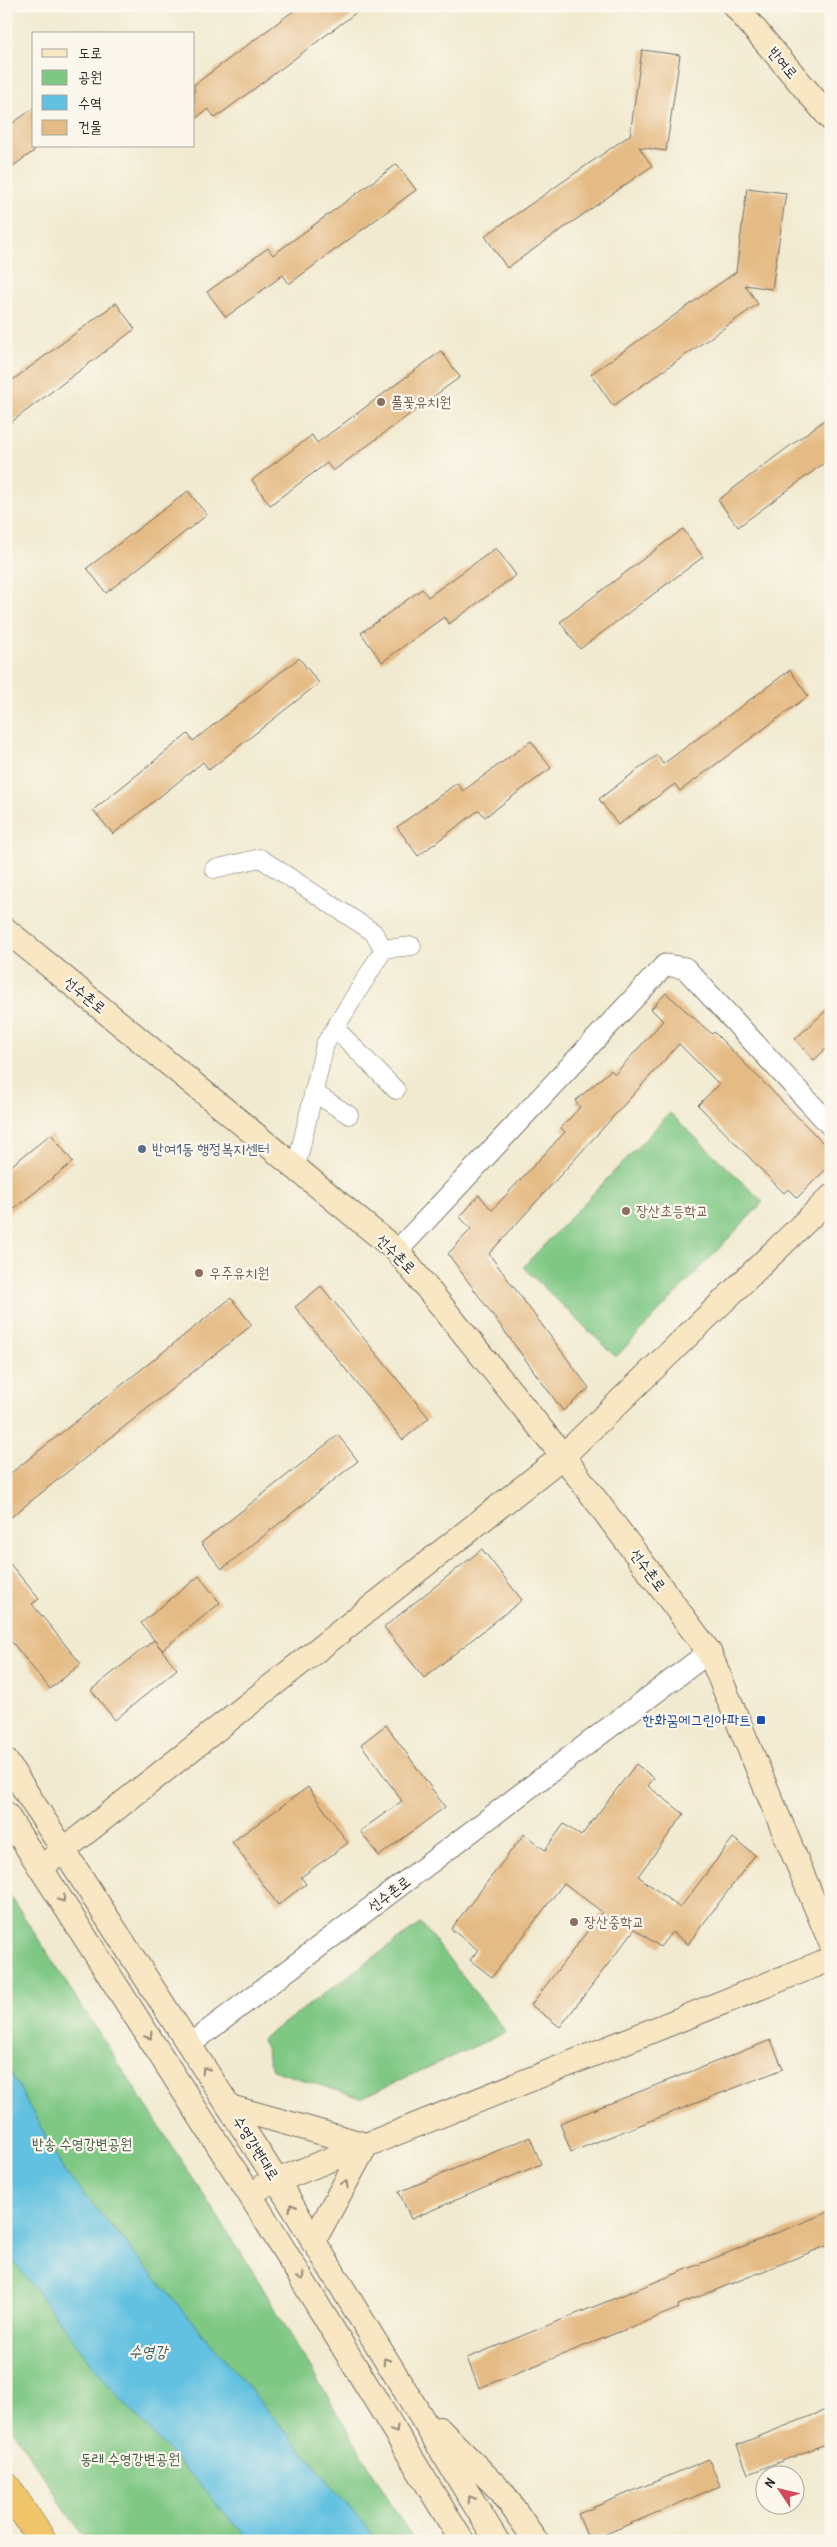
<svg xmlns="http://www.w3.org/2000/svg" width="837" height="2547" font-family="'Patrick Hand','Poor Story',sans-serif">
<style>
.green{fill:#7fc884;stroke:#557a58}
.water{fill:#62c1e0;stroke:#467686}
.building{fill:#e5bb85}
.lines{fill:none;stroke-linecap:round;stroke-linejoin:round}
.minor-casing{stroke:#706e65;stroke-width:19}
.tertiary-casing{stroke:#706e65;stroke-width:23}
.secondary-casing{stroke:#706e65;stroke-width:26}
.trunk-casing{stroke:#706e65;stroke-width:29}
.minor{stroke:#fff;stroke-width:18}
.tertiary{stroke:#fff;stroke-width:21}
.secondary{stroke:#f9e7c3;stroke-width:24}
.trunk{stroke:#f0c469;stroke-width:28}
.oneway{stroke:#928977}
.education-dot{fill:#8d6e63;stroke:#fbf7ec;stroke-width:2}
.service-dot{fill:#5c6f8a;stroke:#fbf7ec;stroke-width:2}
.transit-dot{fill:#1a4fb4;stroke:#fbf7ec;stroke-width:2}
.labels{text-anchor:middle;stroke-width:4.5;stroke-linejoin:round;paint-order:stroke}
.street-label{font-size:15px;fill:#2b2b2b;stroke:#fbf7ec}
.education-label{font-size:15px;fill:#785e54;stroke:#fbf7ec;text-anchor:start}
.service-label{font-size:15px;fill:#4e5e75;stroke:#fbf7ec;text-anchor:start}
.transit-label{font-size:15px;fill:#164399;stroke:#fbf7ec;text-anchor:end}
.park-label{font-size:15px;fill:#445a46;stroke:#fbf7ec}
.water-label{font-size:16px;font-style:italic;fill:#3c5861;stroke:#fbf7ec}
</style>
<rect width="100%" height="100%" fill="#fbf7ec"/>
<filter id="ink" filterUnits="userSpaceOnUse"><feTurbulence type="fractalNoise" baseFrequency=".02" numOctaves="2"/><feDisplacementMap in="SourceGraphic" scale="10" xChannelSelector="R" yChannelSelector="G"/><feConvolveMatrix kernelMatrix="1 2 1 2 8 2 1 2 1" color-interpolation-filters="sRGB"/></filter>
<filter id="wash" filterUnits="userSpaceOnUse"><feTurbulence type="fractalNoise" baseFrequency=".0096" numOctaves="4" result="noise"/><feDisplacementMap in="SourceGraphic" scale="20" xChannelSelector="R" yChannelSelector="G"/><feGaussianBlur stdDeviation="1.12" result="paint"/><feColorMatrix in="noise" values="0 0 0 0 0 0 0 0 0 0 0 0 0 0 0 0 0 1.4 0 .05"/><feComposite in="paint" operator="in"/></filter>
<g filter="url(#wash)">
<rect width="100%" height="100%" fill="#f1ead0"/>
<path class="green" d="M670 1113 763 1202 616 1357 523 1267Z
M6 1889 252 2270 404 2525 416 2541H86L6 2420Z
M421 1923 506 2032 361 2098 272 2070 262 2039Z"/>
<path class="water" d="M6 2063 65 2172 379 2541H250L104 2380 6 2251Z"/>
<g id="blocks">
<path class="building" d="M300 6H365L215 118 208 109 194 120V85Z
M642 50 680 55 666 151 639 147 652 166 507 268 485 236 630 135Z
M34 108V151L6 171V128Z
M397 164 416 190 289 284 283 275 226 317 207 292 268 248 273 255Z
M747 188 786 193 772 289 745 285 758 304 613 406 591 374 736 272Z
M116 303 135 329 6 426V385Z
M441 351 460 377 333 471 327 463 270 505 252 480 312 435 317 443Z
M831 415V458L738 527 718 500Z
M188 491 207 515 106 593 87 568Z
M683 529 703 557 580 649 560 622Z
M496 548 516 575 449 624 444 617 382 662 361 633 422 589 428 597Z
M299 658 319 683 209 770 203 762 113 834 93 810 188 734 193 741Z
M790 670 808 696 680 791 675 784 618 825 599 799 657 755 663 764Z
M531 741 551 768 485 817 479 810 418 856 397 827 457 783 463 791Z
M666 993 712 1034 714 1032 831 1151V1164L797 1198 788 1189 784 1193 698 1105 719 1084 679 1044 489 1254 589 1388 563 1411 448 1254 471 1229 460 1217 479 1195 492 1210 565 1132 561 1128 580 1107 575 1101 611 1070 615 1074 663 1021 651 1009Z
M831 1006V1044L814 1060 795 1039Z
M51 1134 73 1162 6 1215V1170Z
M321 1286 429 1418 403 1440 295 1307Z
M231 1298 252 1325 6 1521V1477Z
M338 1435 358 1461 222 1569 201 1543Z
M482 1549 522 1600 424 1678 384 1627Z
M6 1559 39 1599 32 1604 81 1664 50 1689 6 1635Z
M199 1576 220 1603 162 1650 141 1623Z
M154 1640 177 1669 115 1720 91 1690Z
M386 1725 445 1807 379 1856 360 1831 402 1801 361 1744Z
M636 1764 654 1778 648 1786 684 1814 638 1876 680 1908 733 1838 755 1855 688 1944 672 1932 660 1947 635 1929 560 2027 531 2005 602 1912 564 1883 492 1977 470 1960 478 1950 451 1929 524 1834 545 1850 564 1824 581 1836Z
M308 1787 348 1843 301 1877 306 1884 278 1905 232 1842Z
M771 2040 783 2069 571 2152 560 2123Z
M530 2137 541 2164 411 2219 399 2192Z
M831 2211V2244L678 2305 679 2308 479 2388 467 2358Z
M831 2408V2442L748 2474 737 2445Z
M709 2459 720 2486 589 2541 578 2514Z"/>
</g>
</g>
<g filter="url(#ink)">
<use href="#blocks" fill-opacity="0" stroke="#706e65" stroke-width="1"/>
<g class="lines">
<g class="minor-casing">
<path id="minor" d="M214 869 260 858 373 932 384 949
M335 1028 396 1090
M313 1092 349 1115
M296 1168 325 1044 384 949 412 946"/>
</g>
<g class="tertiary-casing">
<path id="tertiary" d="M397 1251 665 965 685 968 831 1126
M189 2045 709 1652"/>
</g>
<g class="secondary-casing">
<path id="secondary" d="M735 6 831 119
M6 930 397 1251 563 1456 709 1652 831 1943
M6 1761 277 2181 497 2541
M6 1814 249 2193 462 2541
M42 1867 563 1456 831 1197
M230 2107 366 2145 313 2242
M264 2186 831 1959
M439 2429 502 2492 536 2541"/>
</g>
<g class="trunk-casing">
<path id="trunk" d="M6 2486 43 2541"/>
</g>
<use href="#minor" class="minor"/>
<use href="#tertiary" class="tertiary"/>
<use href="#secondary" class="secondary"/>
<use href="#trunk" class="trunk"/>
</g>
<defs><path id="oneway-chevron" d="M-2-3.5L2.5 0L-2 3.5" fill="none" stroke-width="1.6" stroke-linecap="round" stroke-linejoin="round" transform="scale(1.25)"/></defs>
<g class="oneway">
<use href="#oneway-chevron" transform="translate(62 1899) rotate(57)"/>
<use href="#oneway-chevron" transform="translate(149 2036) rotate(58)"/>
<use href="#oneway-chevron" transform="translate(205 2070) rotate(-123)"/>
<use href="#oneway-chevron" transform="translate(345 2184) rotate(-61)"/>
<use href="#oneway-chevron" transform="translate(292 2207) rotate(-120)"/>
<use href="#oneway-chevron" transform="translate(301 2277) rotate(58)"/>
<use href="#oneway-chevron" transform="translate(386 2361) rotate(-122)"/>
<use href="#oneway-chevron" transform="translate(395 2430) rotate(59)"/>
<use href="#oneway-chevron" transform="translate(471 2499) rotate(-122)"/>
</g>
</g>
<g class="education-dot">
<circle cx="381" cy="402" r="5"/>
<circle cx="626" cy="1211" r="5"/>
<circle cx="199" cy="1273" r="5"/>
<circle cx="574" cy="1922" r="5"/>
</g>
<circle class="service-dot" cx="142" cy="1149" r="5"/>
<rect class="transit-dot" x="756" y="1715" width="10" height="10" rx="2.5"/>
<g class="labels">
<g class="street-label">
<text transform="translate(783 63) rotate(50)" y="5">반여로</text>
<text transform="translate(85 995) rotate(39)" y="5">선수촌로</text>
<text transform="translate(396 1254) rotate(45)" y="5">선수촌로</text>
<text transform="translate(648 1570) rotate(53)" y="5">선수촌로</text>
<text transform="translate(389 1894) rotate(-37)" y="5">선수촌로</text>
<text transform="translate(256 2148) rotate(58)" y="5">수영강변대로</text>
</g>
<g class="education-label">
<text x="391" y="407">풀꽃유치원</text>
<text x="636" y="1216">장산초등학교</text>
<text x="209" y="1278">우주유치원</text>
<text x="584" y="1927">장산중학교</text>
</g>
<g class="service-label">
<text x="152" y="1154">반여1동 행정복지센터</text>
</g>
<g class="transit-label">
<text x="751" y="1725">한화꿈에그린아파트</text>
</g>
<g class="park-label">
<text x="82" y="2149">반송 수영강변공원</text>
<text x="130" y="2464">동래 수영강변공원</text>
</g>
<g class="water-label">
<text x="148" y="2357">수영강</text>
</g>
</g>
<rect width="837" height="2547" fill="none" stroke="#fbf7ec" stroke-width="25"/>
<rect x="32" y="32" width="162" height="115" fill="#fbf7ec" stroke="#a8a59f"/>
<rect x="42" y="49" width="25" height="8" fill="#f9e7c3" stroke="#a8a59f"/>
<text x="78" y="58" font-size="15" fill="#2b2b2b">도로</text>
<rect x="42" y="70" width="25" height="15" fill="#7fc884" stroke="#a8a59f"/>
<text x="78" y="82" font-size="15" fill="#2b2b2b">공원</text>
<rect x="42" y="95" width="25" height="15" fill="#62c1e0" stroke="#a8a59f"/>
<text x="78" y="108" font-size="15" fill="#2b2b2b">수역</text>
<rect x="42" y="120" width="25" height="15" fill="#e5bb85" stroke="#a8a59f"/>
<text x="78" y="132" font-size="15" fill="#2b2b2b">건물</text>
<g transform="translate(780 2490) rotate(305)"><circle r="24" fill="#fbf7ec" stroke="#a8a59f"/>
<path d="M0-4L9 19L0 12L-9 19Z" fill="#d1495b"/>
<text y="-8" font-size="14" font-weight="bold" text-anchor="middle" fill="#2b2b2b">N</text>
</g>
</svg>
